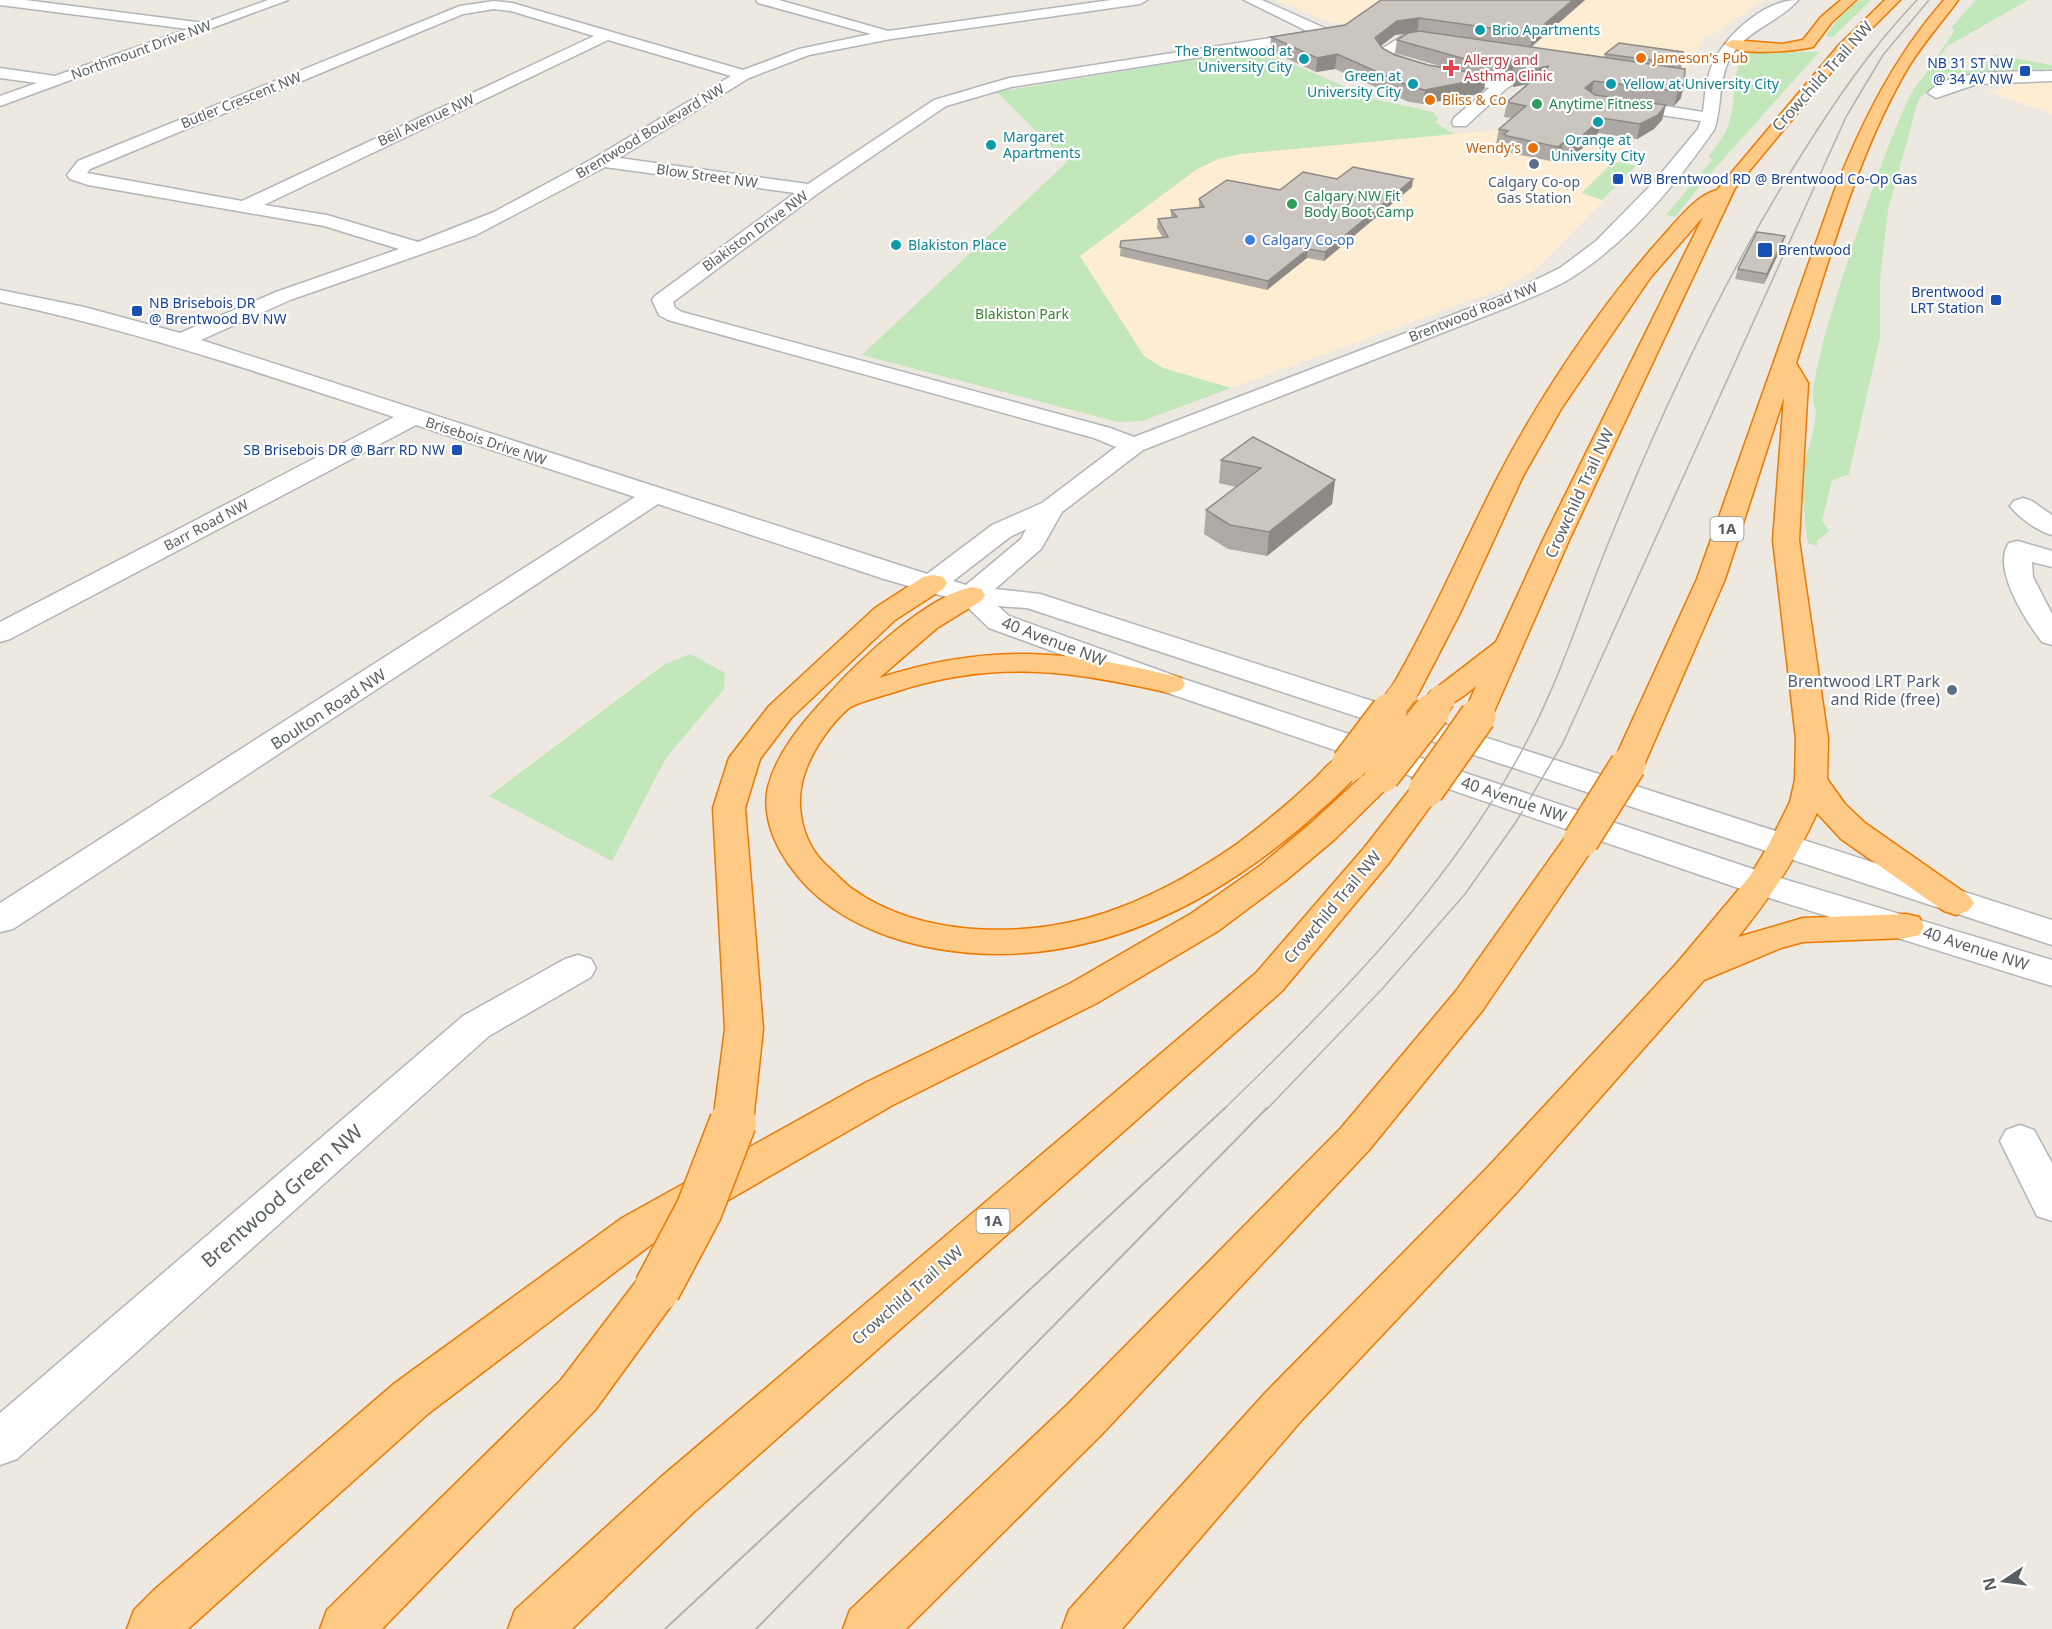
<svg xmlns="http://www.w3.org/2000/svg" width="2052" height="1629" font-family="'Noto Sans',sans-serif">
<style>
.commercial{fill:#ffedd3}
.green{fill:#c2e7ba}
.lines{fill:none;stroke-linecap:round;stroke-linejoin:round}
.minor-casing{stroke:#b1b5b9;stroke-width:3}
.highway-casing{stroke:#ed7900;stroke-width:3}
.minor{fill:#fff;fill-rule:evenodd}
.highway{fill:#ffca85;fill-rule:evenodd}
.tram-far1{stroke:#b0b1b2;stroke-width:1.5}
.tram{stroke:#b0b1b2;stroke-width:2}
.highway-bridge-far2-casing{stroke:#ed7900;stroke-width:29;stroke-linecap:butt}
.highway-bridge-far1-casing{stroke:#ed7900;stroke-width:38;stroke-linecap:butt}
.highway-bridge-casing{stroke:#ed7900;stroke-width:49;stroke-linecap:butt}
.highway-bridge-far2{stroke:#ffca85;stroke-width:27}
.highway-bridge-far1{stroke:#ffca85;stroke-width:35}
.highway-bridge{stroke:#ffca85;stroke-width:46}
.wall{fill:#aea9a4;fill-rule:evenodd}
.shaded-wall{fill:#8d8a86}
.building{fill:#cac5bf;stroke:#8d8a86;stroke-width:1.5}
.culture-dot{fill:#0f9aa8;stroke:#fff;stroke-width:2}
.food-dot{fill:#e8710a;stroke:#fff;stroke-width:2}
.health-dot{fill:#e0444e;stroke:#fff;stroke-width:2}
.transit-dot{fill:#1a4fb4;stroke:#fff;stroke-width:2}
.leisure-dot{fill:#2e9e5b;stroke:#fff;stroke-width:2}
.service-dot{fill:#5c6f8a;stroke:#fff;stroke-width:2}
.shop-dot{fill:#3f7fe0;stroke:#fff;stroke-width:2}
.labels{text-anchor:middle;stroke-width:4.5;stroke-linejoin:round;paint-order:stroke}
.far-culture-label{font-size:14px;fill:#0d838f;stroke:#fff;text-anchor:start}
.far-street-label{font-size:14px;fill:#595e62;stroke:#fff}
.far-food-label{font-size:14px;fill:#c56008;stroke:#fff;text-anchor:start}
.far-health-label{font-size:14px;fill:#be3a42;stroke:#fff;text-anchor:start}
.far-transit-label{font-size:14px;fill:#164399;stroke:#fff;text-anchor:end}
.far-leisure-label{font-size:14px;fill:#27864d;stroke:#fff;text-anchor:start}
.far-service-label{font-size:14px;fill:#4e5e75;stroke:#fff}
.far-shop-label{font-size:14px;fill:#366cbe;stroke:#fff;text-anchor:start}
.far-park-label{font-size:14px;fill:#3a832e;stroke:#fff}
.shield{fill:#fff;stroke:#8b8e91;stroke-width:1.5}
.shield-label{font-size:15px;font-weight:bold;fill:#595e62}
.street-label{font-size:16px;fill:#595e62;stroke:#fff}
.service-label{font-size:16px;fill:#4e5e75;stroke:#fff;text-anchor:end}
.near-street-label{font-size:20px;fill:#595e62;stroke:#fff}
</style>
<rect width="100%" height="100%" fill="#ede8e0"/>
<path class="commercial" d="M1275 0H1764L1712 35H1706L1684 75 1329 22Z
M2052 80V114L1989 92 2019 83Z
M1521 128 1629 147 1603 201 1535 270 1504 288 1231 388 1163 368 1144 356 1079 256 1197 169 1218 159 1240 154Z"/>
<path class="green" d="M1859 0H1871L1833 37 1826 36 1840 16Z
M1976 0H2028L1946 47 1935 67 1968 71 1984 69 1990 57 1995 55 2052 65V69C2020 72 1936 73 1918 101L1888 210 1880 279V337L1849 474 1832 480 1822 521 1829 531 1817 541V546L1808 543C1804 524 1800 471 1807 453 1811 440 1815 427 1816 413 1816 409 1813 404 1813 400 1812 383 1819 362 1822 346 1830 311 1902 90 1922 79L1955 30 1951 28Z
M1258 49 1374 99 1433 112 1438 118 1436 123 1454 134 1240 154 1218 159 1197 169 1080 256 1144 356 1163 368 1231 388 1142 421 1118 422 862 355 1067 162 997 92Z
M1746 51 1819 52 1702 183 1675 217 1666 215 1713 159 1708 157C1717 145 1726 135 1730 120 1737 96 1730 73 1746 51Z
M1620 162 1636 166 1625 176 1618 175 1611 182 1618 184 1602 200 1582 193 1611 164Z
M690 654 725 673 724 689 666 758 612 861 489 796 665 664Z"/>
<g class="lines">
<g class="minor-casing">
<path id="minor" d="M0 0H25L204 23 268 0H288L0 106V96L37 83 0 78V68L55 76 188 29 0 5Z
M756 0H779L888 31 1111 0H1147L1140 4 891 39 809 55 749 78 619 158 808 184 934 100 1009 78 1309 32 1244 0H1262L1329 30 1331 33 1329 36 1315 39 1011 87 946 106 817 194 673 302 675 308 682 312 1110 428 1134 437 1502 296 1560 268 1596 241 1653 183 1698 129 1701 121 1621 109 1615 107 1613 104 1615 101 1621 99 1703 112C1705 95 1706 77 1714 61 1728 33 1765 0 1798 0 1778 24 1744 29 1728 62 1718 84 1722 109 1714 130 1677 183 1629 241 1574 276 1556 288 1536 295 1516 304L1143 450 1062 512 1041 549 995 589 1040 594 2052 920V945L1027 608 998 606 1009 616 1181 678 1774 876 2052 960V986L1750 892 1159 690 989 628 961 601 884 579 658 504 13 929 0 932V903L635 497 416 425 10 639 0 642V622L394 417C263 374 135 330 0 302V290L84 307 180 333 276 292 399 249 324 226 88 185 70 179 67 175 78 161 460 6 494 1 512 3 743 70 799 49 871 34 758 3ZM494 9 511 11 594 36 242 201 87 173 90 169 463 14ZM608 40 731 76 596 157 494 212 418 242 327 215 264 205ZM605 167 795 193 655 296 652 300 659 315 668 320 1094 438 1116 447 1042 503 992 525 927 574 201 340 290 300 476 235ZM1026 529 1021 539 966 585 953 581 1010 537Z
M1405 34 1439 37 1446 41 1439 45 1408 43 1393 54 1428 68 1499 80 1514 74 1522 79 1507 88 1466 126H1454L1452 122 1454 118 1489 88 1419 75 1377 58 1375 55 1377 52Z
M2052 71V81L1977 84 1936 98 1928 93C1948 68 2022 72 2052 71Z
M2023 498 2032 501 2052 515V535C2038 531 2019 518 2010 506L2014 501Z
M2018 541 2052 551V567L2032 562 2033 577 2052 614V645L2042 642C2026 621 1991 568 2009 543Z
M578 955 591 959 596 968 591 977 489 1036 17 1459 0 1465V1413L463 1016 565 959Z
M2020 1125 2034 1130 2052 1163V1221L2037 1216 2000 1141 2006 1130Z"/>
</g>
<g class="highway-casing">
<path id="highway" d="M1841 0H1856L1831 23 1813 47C1796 51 1736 57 1725 44L1732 40 1782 44 1803 40 1821 17Z
M1885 0H1900L1849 51 1735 188 1570 538 1489 723 1478 725 1467 723 1463 716 1476 686C1461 698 1451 709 1431 704L1427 698 1431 692 1496 642 1544 538 1703 217 1650 278 1561 409 1523 476 1460 613 1419 692 1415 698 1404 701 1393 698 1389 692C1430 622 1461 549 1498 477 1540 396 1601 305 1662 237 1676 222 1696 195 1717 190L1839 45Z
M1944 0H1958C1942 22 1924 42 1909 66 1855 157 1829 263 1796 363L1808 383 1799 540 1828 739 1827 779 1845 804 1865 823 1968 895 1974 903 1968 911 1956 915 1944 911 1841 839 1817 813C1796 859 1770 898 1738 937L1803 918 1906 914 1919 917 1924 926 1919 935 1906 938 1803 942 1781 948 1704 980 1517 1192 1300 1422 1122 1629H1062L1069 1610 1266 1392 1487 1168 1677 963 1750 876 1768 846 1790 802 1795 780 1796 739 1773 540 1784 397 1725 579 1644 765 1639 772 1628 775 1617 772 1612 765 1697 579 1834 192C1862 122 1894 57 1944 0Z
M933 575 943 577 947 583 943 589 895 620 791 718 760 759 745 808 763 1029 753 1122 747 1133 733 1138 719 1133 713 1122 725 1029 713 808 729 758 769 706 875 608 923 577Z
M971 587 981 589 985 595 981 601 937 628 879 678C988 642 1071 650 1181 678L1185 684 1181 690 1170 693C1070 671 996 659 895 692 885 695 856 703 849 708 832 722 815 747 807 767 793 800 800 840 826 865 834 872 842 881 851 888 924 941 1038 939 1119 908 1161 892 1201 869 1237 844 1262 825 1287 805 1310 783 1319 776 1328 762 1339 757 1346 753 1353 755 1360 757L1365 764C1350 786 1326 805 1306 823 1221 896 1117 953 1001 954 919 954 824 928 781 852 770 833 763 809 768 787 777 752 803 722 827 696 859 660 925 598 971 587Z
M1382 765 1393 768 1398 775 1393 782 1335 839 1285 881 1218 931 1097 1003 893 1105 652 1244 429 1413 188 1629H127L134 1610 154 1590 395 1383 622 1218 865 1083 1071 983 1192 913 1261 865 1311 823 1371 768Z
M1426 780 1437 783 1442 790 1437 797 1388 864 1282 991 695 1511 572 1629H508L515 1610 661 1477 1256 973 1364 848 1415 783Z
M1581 829 1593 832 1598 840 1593 848 1482 1011 1369 1150 1102 1434 906 1629H843L850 1610 1068 1404 1341 1128 1456 991 1569 832Z
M657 1270 673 1275 679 1289 673 1303 595 1410 382 1629H320L327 1610 561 1380 641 1275Z"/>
</g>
<use href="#minor" class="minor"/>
<use href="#highway" class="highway"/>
<path class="tram-far1" d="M1223 1110C1339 998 1455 881 1529 737 1563 672 1584 601 1612 534 1664 406 1722 282 1795 165 1831 107 1869 50 1917 0
M1266 1110 1383 988 1465 894 1516 822 1563 743 1846 117 1883 55 1929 0"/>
<path class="tram" d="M665 1629 1225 1108
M756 1629 1267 1108"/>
<g class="highway-bridge-far2-casing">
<path id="highway-bridge-far2" d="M1388 713 1404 692
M1431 713 1442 698"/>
</g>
<g class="highway-bridge-far1-casing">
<path id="highway-bridge-far1" d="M1349 764 1389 711
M1382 775 1432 711
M1426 790 1478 716
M1581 840 1628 765"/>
</g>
<g class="highway-bridge-casing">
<path id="highway-bridge" d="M657 1289 699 1210 733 1122"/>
</g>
<use href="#highway-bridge-far2" class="highway-bridge-far2"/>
<use href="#highway-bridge-far1" class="highway-bridge-far1"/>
<use href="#highway-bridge" class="highway-bridge"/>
</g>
<path class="wall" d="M1585 0 1531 47 1604 57 1605 54 1682 64 1681 69V98L1674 106 1650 103 1662 120 1654 129 1637 139 1598 133 1570 160 1560 158 1555 162 1505 152 1502 149V145L1496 144 1499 129 1511 118 1504 117 1507 102 1528 84 1513 87 1515 74 1512 73 1497 78 1486 77 1484 89 1479 94 1423 104 1409 102 1335 69 1316 72 1270 51 1271 37 1345 25ZM1407 33 1397 40 1395 53 1443 67 1428 65 1395 55 1382 48 1381 46 1395 35Z
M1337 179 1412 187 1324 261 1307 258 1267 290 1120 256 1121 241 1163 238 1157 228 1158 219 1171 218V210L1199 207V199L1280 190Z
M1782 246 1764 284 1735 279 1738 269Z
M1221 460 1335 480 1332 504 1267 556 1228 549 1204 534 1206 510 1236 487 1219 483Z"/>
<path class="shaded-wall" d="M1573 0H1585L1530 48 1533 34Z
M1419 18 1417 32 1395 35 1373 52 1375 38 1397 21Z
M1337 54 1335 69 1316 72 1317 58Z
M1515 59 1512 73 1497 78 1499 64Z
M1549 66 1546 80 1513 87 1516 73Z
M1486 75 1484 89 1479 94 1423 104 1425 90Z
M1594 81 1591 95 1585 88Z
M1684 84 1681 98 1674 106 1678 91Z
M1666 105 1662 120 1654 129 1637 139 1640 124Z
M1602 118 1598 133 1570 160 1573 144Z
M1563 143 1560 158 1555 162 1558 147Z
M1413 179 1412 187 1324 261 1325 252Z
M1785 236 1782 246 1764 284 1767 274Z
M1308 249 1307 258 1267 290 1268 281Z
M1335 480 1332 504 1267 556 1269 532Z"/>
<path class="building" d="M1381 0H1573L1533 34 1419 18 1397 21 1375 38 1382 48 1395 55 1428 65 1486 75 1481 79 1425 90 1411 87 1337 54 1317 58 1271 37 1345 25Z
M1419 31 1685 69 1684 84 1678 91 1594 81 1585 88 1595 95 1666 105 1658 115 1640 124 1602 118 1573 144 1563 143 1558 147 1507 136 1504 134 1508 131 1499 129 1526 106 1507 102 1549 66 1516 73 1527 65 1523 60 1515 59 1499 64 1472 61 1397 40 1408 33Z
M1619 43 1683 52 1682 64 1605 54Z
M1353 167 1413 179 1325 252 1308 249 1268 281 1120 247 1121 241 1168 237 1158 219 1177 217 1171 210 1204 207 1199 199 1227 180 1280 190 1303 172 1337 179Z
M1757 232 1785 236 1767 274 1738 269Z
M1253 437 1335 480 1269 532 1230 525 1206 510 1261 468 1221 460Z"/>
<g class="culture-dot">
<circle cx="1480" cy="30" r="6"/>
<circle cx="1304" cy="59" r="6"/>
<circle cx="1413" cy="84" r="6"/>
<circle cx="1611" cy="84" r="6"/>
<circle cx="1598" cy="122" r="6"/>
<circle cx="991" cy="145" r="6"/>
<circle cx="896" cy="245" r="6"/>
</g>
<g class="food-dot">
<circle cx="1641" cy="58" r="6"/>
<circle cx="1430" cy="100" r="6"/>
<circle cx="1533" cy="148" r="6"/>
</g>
<path class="health-dot" d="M1448 59h6v6h6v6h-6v6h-6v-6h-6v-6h6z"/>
<g class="transit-dot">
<rect x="2019" y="65" width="12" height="12" rx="3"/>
<rect x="1612" y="173" width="12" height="12" rx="3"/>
<rect x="1757" y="242" width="16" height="16" rx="3"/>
<rect x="1990" y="294" width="12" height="12" rx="3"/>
<rect x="131" y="305" width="12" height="12" rx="3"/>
<rect x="451" y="444" width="12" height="12" rx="3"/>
</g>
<g class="leisure-dot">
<circle cx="1537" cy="104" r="6"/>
<circle cx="1292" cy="204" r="6"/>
</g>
<g class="service-dot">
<circle cx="1534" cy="164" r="6"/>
<circle cx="1952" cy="690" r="6"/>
</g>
<circle class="shop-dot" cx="1250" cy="240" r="6"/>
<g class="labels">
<g class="far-culture-label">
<text x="1492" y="35">Brio Apartments</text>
<text x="1292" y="56" text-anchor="end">The Brentwood at<tspan x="1292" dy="16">University City</tspan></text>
<text x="1401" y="81" text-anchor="end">Green at<tspan x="1401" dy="16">University City</tspan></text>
<text x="1623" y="89">Yellow at University City</text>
<text x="1003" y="142">Margaret<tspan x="1003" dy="16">Apartments</tspan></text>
<text x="1598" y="145" text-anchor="middle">Orange at<tspan x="1598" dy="16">University City</tspan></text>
<text x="908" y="250">Blakiston Place</text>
</g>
<g class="far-street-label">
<text transform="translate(141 50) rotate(-20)" y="5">Northmount Drive NW</text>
<text transform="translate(241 100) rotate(-22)" y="5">Butler Crescent NW</text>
<text transform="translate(426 120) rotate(-25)" y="5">Beil Avenue NW</text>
<text transform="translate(650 131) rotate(-31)" y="5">Brentwood Boulevard NW</text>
<text transform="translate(707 176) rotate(8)" y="5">Blow Street NW</text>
<text transform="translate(755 231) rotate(-36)" y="5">Blakiston Drive NW</text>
<text transform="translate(1473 312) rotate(-22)" y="5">Brentwood Road NW</text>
<text transform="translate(486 441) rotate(18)" y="5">Brisebois Drive NW</text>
<text transform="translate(206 525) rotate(-28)" y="5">Barr Road NW</text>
</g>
<g class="far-food-label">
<text x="1653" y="63">Jameson's Pub</text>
<text x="1442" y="105">Bliss &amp; Co</text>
<text x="1521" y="153" text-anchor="end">Wendy's</text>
</g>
<g class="far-health-label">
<text x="1464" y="65">Allergy and<tspan x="1464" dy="16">Asthma Clinic</tspan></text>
</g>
<g class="far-transit-label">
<text x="2013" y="68">NB 31 ST NW<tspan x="2013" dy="16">@ 34 AV NW</tspan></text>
<text x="1630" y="184" text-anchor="start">WB Brentwood RD @ Brentwood Co-Op Gas</text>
<text x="1778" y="255" text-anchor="start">Brentwood</text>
<text x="1984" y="297">Brentwood<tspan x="1984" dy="16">LRT Station</tspan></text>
<text x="149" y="308" text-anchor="start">NB Brisebois DR<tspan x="149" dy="16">@ Brentwood BV NW</tspan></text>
<text x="445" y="455">SB Brisebois DR @ Barr RD NW</text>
</g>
<g class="far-leisure-label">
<text x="1549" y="109">Anytime Fitness</text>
<text x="1304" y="201">Calgary NW Fit<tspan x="1304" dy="16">Body Boot Camp</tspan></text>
</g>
<g class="far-service-label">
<text x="1534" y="187">Calgary Co-op<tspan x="1534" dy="16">Gas Station</tspan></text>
</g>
<g class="far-shop-label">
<text x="1262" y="245">Calgary Co-op</text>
</g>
<g class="far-park-label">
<text x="1022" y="319">Blakiston Park</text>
</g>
<g class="shield">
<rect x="1710.5" y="517" width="33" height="24" rx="4.5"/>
<rect x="976.5" y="1209" width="33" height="24" rx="4.5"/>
</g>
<g class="shield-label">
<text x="1727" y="534">1A</text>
<text x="993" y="1226">1A</text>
</g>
<g class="street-label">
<text transform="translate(1822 76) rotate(-48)" y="6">Crowchild Trail NW</text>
<text transform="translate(1579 493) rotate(-65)" y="6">Crowchild Trail NW</text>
<text transform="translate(1054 641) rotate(21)" y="6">40 Avenue NW</text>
<text transform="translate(328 709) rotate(-33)" y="6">Boulton Road NW</text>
<text transform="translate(1514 799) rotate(19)" y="6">40 Avenue NW</text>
<text transform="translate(1332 907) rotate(-50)" y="6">Crowchild Trail NW</text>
<text transform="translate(1976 948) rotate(18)" y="6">40 Avenue NW</text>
<text transform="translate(907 1295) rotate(-41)" y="6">Crowchild Trail NW</text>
</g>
<g class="service-label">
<text x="1940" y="687">Brentwood LRT Park<tspan x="1940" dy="18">and Ride (free)</tspan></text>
</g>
<g class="near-street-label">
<text transform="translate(282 1196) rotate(-41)" y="7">Brentwood Green NW</text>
</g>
</g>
<g transform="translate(2004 1581) rotate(257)" stroke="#ffffff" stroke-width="4.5" paint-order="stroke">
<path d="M0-4.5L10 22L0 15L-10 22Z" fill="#595e62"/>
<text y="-9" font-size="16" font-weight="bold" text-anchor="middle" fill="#595e62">N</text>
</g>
</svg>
